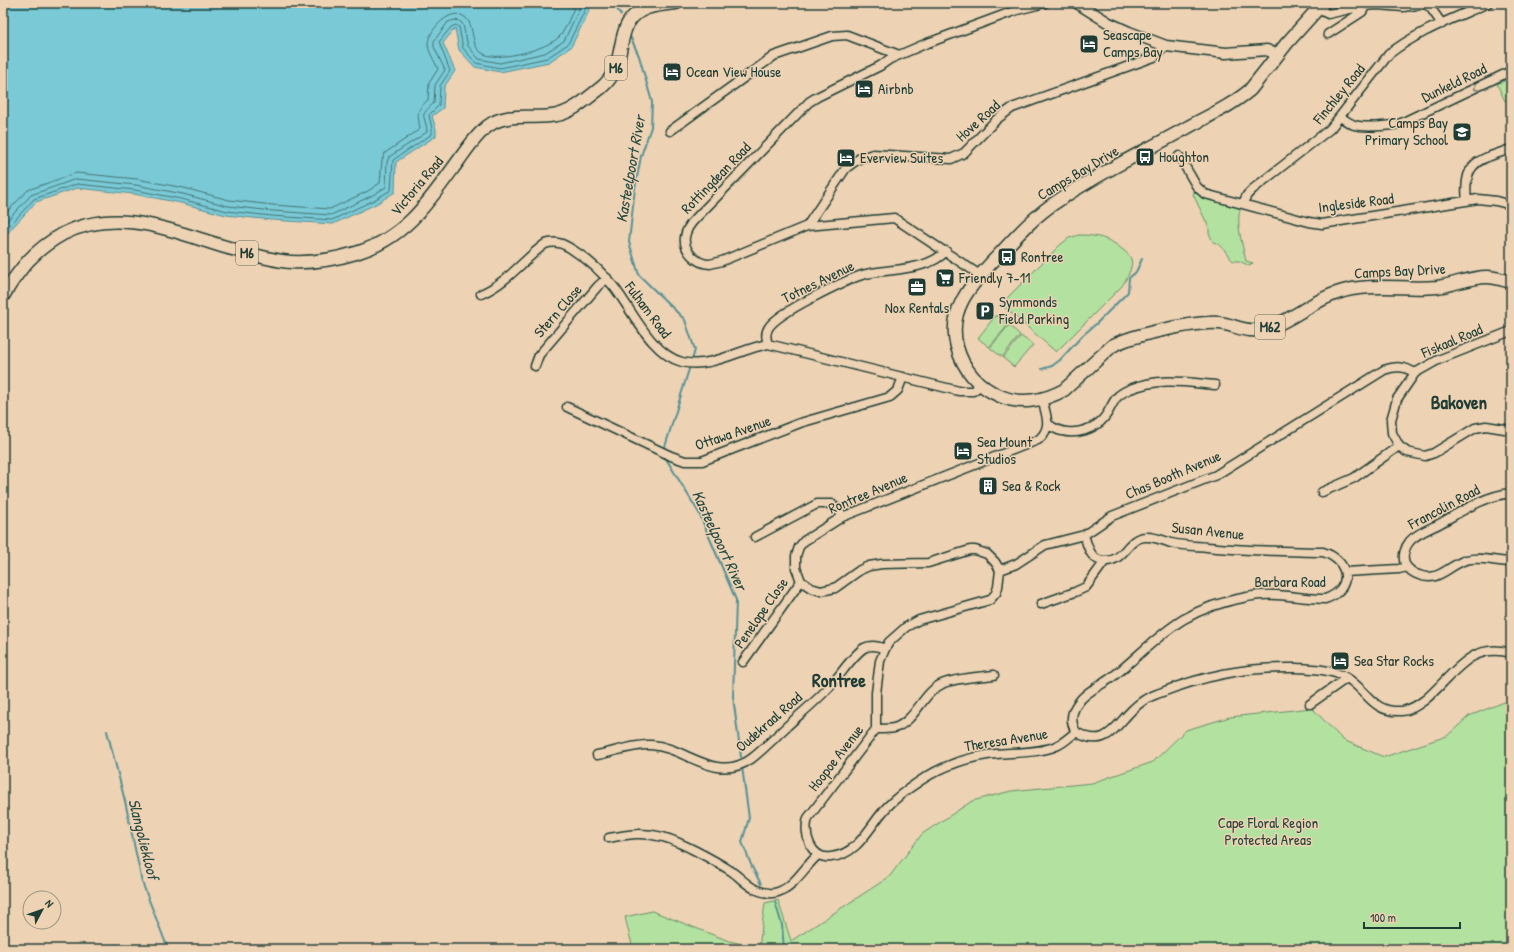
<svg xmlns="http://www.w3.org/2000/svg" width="1514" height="952" font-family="'Patrick Hand',sans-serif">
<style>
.green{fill:#b3e19f;stroke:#698f6a}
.water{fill:#7ac9d6;stroke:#569195}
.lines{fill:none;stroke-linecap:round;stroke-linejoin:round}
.shore{stroke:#437575;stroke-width:1}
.stream{stroke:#569195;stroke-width:2}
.minor-casing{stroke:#1f3d34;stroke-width:11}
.tertiary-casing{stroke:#1f3d34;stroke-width:13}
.primary-casing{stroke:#1f3d34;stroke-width:15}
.minor{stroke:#edd2b4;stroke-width:8}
.tertiary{stroke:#edd2b4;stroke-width:10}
.primary{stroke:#edd2b4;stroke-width:12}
.oneway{stroke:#7c806e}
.labels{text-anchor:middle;stroke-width:3;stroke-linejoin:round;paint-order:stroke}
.shield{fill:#edd2b4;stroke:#5d6a5a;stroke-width:1}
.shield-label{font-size:14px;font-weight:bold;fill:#1f3d34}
.poi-label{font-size:15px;fill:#1f3d34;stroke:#edd2b4;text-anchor:start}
.street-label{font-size:15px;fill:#1f3d34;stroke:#edd2b4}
.park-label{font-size:15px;fill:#264539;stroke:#edd2b4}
.water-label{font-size:16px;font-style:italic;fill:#284b44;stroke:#edd2b4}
.district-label{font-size:19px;font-weight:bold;fill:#1f3d34;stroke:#edd2b4}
</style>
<rect width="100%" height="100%" fill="#edd2b4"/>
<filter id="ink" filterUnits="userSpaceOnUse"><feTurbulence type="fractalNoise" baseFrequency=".025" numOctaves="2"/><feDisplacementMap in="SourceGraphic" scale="8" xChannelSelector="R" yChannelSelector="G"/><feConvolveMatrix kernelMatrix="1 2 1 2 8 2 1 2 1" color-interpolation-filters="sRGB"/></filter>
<g filter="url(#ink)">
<path class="green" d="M1511 78V98L1505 101 1497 84Z
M1196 190 1241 206C1235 224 1242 242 1246 261L1253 263 1250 266 1239 261H1233C1225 254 1225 245 1213 242L1209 233V228L1193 194Z
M1079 235C1096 235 1110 238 1123 250 1126 252 1130 256 1131 259 1134 267 1126 279 1122 286L1056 352 1001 304 1060 245 1069 238Z
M996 315 1008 325 989 347 978 338Z
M1009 325 1020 335 1002 357 990 348Z
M1021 336 1033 345 1014 367 1003 358Z
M1507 701H1511V949H633L625 917 652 911 729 941 759 948 765 903 778 900 791 941 889 877 922 834 972 801 1011 791 1092 783 1153 762 1186 730 1230 717 1312 708 1343 740 1384 757 1447 736 1469 716Z"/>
<path class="water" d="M3 3H592L587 15 571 47 549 62 500 72 475 67 459 50 455 28 443 43 455 71 444 87 443 108 432 116 436 129V136L396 162 395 192 376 204 333 224 272 220 226 215 181 203 134 194 77 188 36 202 11 229 3 240Z"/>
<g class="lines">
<path class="shore" d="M3 216 28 190 76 173 137 179 184 188 229 200 273 205 330 209 368 191 380 183 382 160 385 153 420 129C418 113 415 111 428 100L429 83 438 69C435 61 428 52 428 44 428 32 447 10 461 15 477 21 468 44 482 53 496 63 549 49 560 36 566 29 572 12 576 3
M3 225 31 195 76 179 136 185 183 194 228 206 273 211 331 215 371 196 386 187 387 162 389 157 427 132C426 114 417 118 434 103L435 85 445 70 434 47V41L448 22 455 20 460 21 463 25 468 46 479 59 500 63 545 53 564 41 582 3
M3 233 34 199 77 184 135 190 181 199 227 211 272 216 332 220 374 200 391 190 393 160 432 134V129L429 115 439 105 440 86 450 71 439 42 451 27 456 25 459 27 463 48 476 63 500 68 547 58 568 44 583 14 587 3"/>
<path class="stream" d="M613 3 621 15
M629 34 639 56 652 102 651 127 641 156 635 188 629 242 639 275 685 320 695 350 692 360
M1042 369 1052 366 1060 360 1083 335 1096 324 1128 292 1129 278 1136 272 1142 259
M664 450 690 366
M665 457 699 513 736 600 733 697 741 757
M107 731 125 801 142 882 168 949
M742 767 749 818 742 842 752 867 761 884
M775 902 782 925 784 949"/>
<g class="minor-casing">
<path id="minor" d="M1318 9 1328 14 1363 6 1378 5 1403 7 1425 4 1430 7 1442 24
M1328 34 1362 12 1366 5
M1340 117C1345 120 1349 123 1354 125 1365 128 1388 126 1399 124L1511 71
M670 131 774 56 832 36 847 35 899 55
M1179 156 1197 187 1205 194 1309 222 1322 224 1478 199 1496 201 1511 205
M1467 201C1462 161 1479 160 1511 149
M1243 203 1247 195 1253 189 1330 129 1389 54C1418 31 1455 18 1488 3
M807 226 846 168 860 158 873 154 951 159 964 153 997 119 1012 108 1154 57 1166 46
M980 275 894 218 807 226 722 261C718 262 714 263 710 264 696 264 683 250 685 237 686 229 691 223 696 218L809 102 817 97 880 66 890 59 925 44 1017 10 1045 3
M481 294C507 283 523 260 545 244 556 240 564 244 573 250 589 260 602 272 614 287 632 310 652 355 682 362 711 369 740 349 768 344L959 391H973L981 385
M1511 331 1438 360 1415 373 1397 399 1391 420 1392 433 1399 446 1407 452 1425 456 1434 453 1475 428 1486 426 1511 430
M768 344C766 338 765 333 769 327 779 312 844 281 862 275 888 268 927 272 946 251
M535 366 539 355 598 286 607 278
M1042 399C1046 415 1053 428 1038 440L842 517 804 541 799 547 796 556V568L801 581 811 588 821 591 835 588 860 570 869 566 882 564 928 563 970 550H975L987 554 995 562 1000 570 998 587 996 593 990 600 919 620 906 627 889 642 885 649 880 661 876 693V729L808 818C803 834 811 860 831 857 860 854 870 824 888 806 896 798 905 791 914 785 936 769 961 759 987 755 1006 752 1039 754 1056 746 1064 743 1069 737 1076 732
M567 407 671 456 685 461H702L800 423 890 397 898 390 903 377
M1048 424C1052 427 1057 430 1062 431 1076 435 1095 429 1104 418 1115 404 1111 397 1130 389 1161 377 1184 382 1215 385
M1322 492 1354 478 1399 446
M1511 493C1484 496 1462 511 1439 524 1429 529 1417 533 1410 541 1405 547 1402 556 1405 564 1408 569 1413 573 1419 575 1438 583 1449 565 1466 560 1480 556 1496 562 1511 562
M755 537 817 504H832L840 511 842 517
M1000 570 1016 564 1045 545 1084 535 1112 516 1216 475 1384 370C1396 366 1404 366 1415 373
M1345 572 1399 569 1407 567
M1041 604 1075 592 1086 587 1105 561
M743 662 801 581
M1310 704 1347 678
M876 729C882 729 889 729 894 728 916 721 922 693 942 684 954 678 979 677 994 675
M1076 732C1070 722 1071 712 1078 703 1085 692 1100 686 1111 678 1136 659 1157 635 1184 619 1203 608 1225 601 1247 597 1273 591 1299 599 1325 599 1353 590 1351 561 1323 552 1285 551 1246 551 1207 547 1196 546 1183 546 1171 543 1162 540 1154 536 1145 537 1127 538 1124 562 1105 561 1090 561 1088 546 1084 535
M1076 732C1105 749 1113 729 1132 710 1139 703 1148 697 1157 694 1205 675 1246 667 1297 668 1313 669 1332 669 1347 678 1368 691 1372 713 1402 711 1411 710 1418 705 1426 699 1453 676 1470 641 1511 653
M597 755C614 752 633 744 651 745 686 747 715 784 751 759 763 750 774 738 785 728 800 714 818 700 832 684 841 674 853 655 864 648 870 645 878 646 885 649
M609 838C629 834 642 832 663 837 681 842 714 860 731 871 740 877 747 886 757 890 764 893 772 894 778 892 795 886 805 866 818 855"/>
</g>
<g class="tertiary-casing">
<path id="tertiary" d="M1077 3 1109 23 1129 32 1166 46 1226 53 1267 50 1277 55"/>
</g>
<g class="primary-casing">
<path id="primary" d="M1323 3 1287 43 1250 90C1232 105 1211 115 1190 126 1146 151 1098 173 1056 202 1033 217 1013 240 994 260 971 285 947 310 957 347 963 369 978 387 1000 396 1020 405 1044 401 1064 390L1112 346C1131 335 1197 321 1219 323 1232 324 1244 332 1257 330 1287 326 1309 302 1337 293 1369 282 1403 290 1437 287 1453 285 1470 277 1487 277 1495 277 1503 280 1511 282
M3 296C20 268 34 250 63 234 122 203 184 237 243 252 259 256 275 261 291 262 313 263 336 259 356 253 406 238 430 200 459 160 467 149 476 135 488 126 508 111 534 120 557 115 573 112 589 97 602 87 631 63 610 21 647 8 656 5 666 4 676 3"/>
</g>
<use href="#minor" class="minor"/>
<use href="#tertiary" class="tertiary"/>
<use href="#primary" class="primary"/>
</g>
<defs><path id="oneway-chevron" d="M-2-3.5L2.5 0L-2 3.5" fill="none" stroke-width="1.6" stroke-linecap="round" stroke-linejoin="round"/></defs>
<use class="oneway" href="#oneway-chevron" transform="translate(1476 88) rotate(154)"/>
</g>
<defs>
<g id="hotel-square" transform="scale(1)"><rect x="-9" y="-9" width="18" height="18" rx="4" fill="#1f3d34" stroke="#edd2b4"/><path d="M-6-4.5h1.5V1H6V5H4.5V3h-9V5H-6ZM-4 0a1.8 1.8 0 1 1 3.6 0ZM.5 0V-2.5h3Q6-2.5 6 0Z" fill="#fff"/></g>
<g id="school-square" transform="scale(1)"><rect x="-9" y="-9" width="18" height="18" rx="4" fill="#1f3d34" stroke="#edd2b4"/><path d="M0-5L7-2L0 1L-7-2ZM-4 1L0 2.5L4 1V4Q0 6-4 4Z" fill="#fff"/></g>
<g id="bus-square" transform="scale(1)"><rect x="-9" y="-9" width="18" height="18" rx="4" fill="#1f3d34" stroke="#edd2b4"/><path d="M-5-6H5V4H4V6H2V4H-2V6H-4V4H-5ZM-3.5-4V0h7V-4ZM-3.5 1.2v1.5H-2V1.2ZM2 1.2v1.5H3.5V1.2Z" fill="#fff"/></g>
<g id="supermarket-square" transform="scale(1)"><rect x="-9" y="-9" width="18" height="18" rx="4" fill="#1f3d34" stroke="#edd2b4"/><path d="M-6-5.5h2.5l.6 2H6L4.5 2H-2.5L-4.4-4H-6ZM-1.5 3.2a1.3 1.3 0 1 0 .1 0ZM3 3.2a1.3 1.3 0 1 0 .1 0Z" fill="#fff"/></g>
<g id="office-square" transform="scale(1)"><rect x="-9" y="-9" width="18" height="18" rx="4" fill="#1f3d34" stroke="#edd2b4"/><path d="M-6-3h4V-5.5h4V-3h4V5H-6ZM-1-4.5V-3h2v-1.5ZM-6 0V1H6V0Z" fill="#fff"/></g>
<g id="parking-square" transform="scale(1)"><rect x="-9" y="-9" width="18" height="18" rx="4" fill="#1f3d34" stroke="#edd2b4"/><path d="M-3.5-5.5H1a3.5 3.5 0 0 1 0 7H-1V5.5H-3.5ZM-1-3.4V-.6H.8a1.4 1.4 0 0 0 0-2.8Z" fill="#fff"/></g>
<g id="building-square" transform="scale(1)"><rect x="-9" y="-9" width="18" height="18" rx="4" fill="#1f3d34" stroke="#edd2b4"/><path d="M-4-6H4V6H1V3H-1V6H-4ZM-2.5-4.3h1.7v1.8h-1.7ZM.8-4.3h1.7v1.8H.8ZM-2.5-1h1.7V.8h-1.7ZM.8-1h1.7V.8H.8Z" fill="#fff"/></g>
</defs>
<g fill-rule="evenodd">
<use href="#hotel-square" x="1089" y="44"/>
<use href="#hotel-square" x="672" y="72"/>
<use href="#hotel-square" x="864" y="89"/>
<use href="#school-square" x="1462" y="132"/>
<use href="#bus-square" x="1145" y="157"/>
<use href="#hotel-square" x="846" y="158"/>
<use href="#bus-square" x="1007" y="257"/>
<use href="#supermarket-square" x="945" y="278"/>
<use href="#office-square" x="917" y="287"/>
<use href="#parking-square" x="985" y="311"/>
<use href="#hotel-square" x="963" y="451"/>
<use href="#building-square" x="988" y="486"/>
<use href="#hotel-square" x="1340" y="661"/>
</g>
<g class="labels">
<g class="shield">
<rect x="605" y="56" width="22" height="24" rx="3"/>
<rect x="236" y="241" width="22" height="24" rx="3"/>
<rect x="1255" y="315" width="30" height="24" rx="3"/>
</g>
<g class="shield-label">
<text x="616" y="73">M6</text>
<text x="247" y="258">M6</text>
<text x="1270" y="332">M62</text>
</g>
<g class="poi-label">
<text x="1103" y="40">Seascape<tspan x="1103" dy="17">Camps Bay</tspan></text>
<text x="686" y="77">Ocean View House</text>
<text x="878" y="94">Airbnb</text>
<text x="1448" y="128" text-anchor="end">Camps Bay<tspan x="1448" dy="17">Primary School</tspan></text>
<text x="1159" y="162">Houghton</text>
<text x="860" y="163">Everview Suites</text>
<text x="1021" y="262">Rontree</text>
<text x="959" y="283">Friendly 7-11</text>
<text x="999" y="307">Symmonds<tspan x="999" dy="17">Field Parking</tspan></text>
<text x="917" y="313" text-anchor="middle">Nox Rentals</text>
<text x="977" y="447">Sea Mount<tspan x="977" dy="17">Studios</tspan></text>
<text x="1002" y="491">Sea &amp; Rock</text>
<text x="1354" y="666">Sea Star Rocks</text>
</g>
<g class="street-label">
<text transform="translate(1454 83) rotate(-26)" y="5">Dunkeld Road</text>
<text transform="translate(1339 94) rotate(-51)" y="5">Finchley Road</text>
<text transform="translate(978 121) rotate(-42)" y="5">Hove Road</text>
<text transform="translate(1078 173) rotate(-31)" y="5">Camps Bay Drive</text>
<text transform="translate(716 178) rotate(-46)" y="5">Rottingdean Road</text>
<text transform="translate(417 186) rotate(-50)" y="5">Victoria Road</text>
<text transform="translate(1356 203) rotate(-7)" y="5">Ingleside Road</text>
<text transform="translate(1400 271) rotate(-3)" y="5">Camps Bay Drive</text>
<text transform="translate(818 282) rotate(-26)" y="5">Totnes Avenue</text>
<text transform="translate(648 310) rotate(53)" y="5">Fulham Road</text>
<text transform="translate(558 311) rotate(-49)" y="5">Stern Close</text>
<text transform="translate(1452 341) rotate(-23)" y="5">Fiskaal Road</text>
<text transform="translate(733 433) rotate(-19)" y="5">Ottawa Avenue</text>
<text transform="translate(1173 475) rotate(-23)" y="5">Chas Booth Avenue</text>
<text transform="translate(868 493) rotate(-23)" y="5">Rontree Avenue</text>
<text transform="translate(1444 507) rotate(-28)" y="5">Francolin Road</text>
<text transform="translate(1208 531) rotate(6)" y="5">Susan Avenue</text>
<text x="1290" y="587">Barbara Road</text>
<text transform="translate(761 613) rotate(-55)" y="5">Penelope Close</text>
<text transform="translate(769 722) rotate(-41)" y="5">Oudekraal Road</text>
<text transform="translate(1006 740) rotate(-9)" y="5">Theresa Avenue</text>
<text transform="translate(836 758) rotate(-52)" y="5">Hoopoe Avenue</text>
</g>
<g class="park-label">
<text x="1268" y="828">Cape Floral Region<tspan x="1268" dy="17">Protected Areas</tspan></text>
</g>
<g class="water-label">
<text transform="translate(630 169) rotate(-80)" y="6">Kasteelpoort River</text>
<text transform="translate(720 540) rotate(65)" y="6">Kasteelpoort River</text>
<text transform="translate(144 839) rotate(76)" y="6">Slangoliekloof</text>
</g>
<g class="district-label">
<text x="1459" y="409">Bakoven</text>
<text x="839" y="687">Rontree</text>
</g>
</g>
<rect width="1514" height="952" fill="none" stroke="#edd2b4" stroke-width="16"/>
<rect x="8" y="8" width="1498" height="936" fill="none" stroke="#1f3d34" stroke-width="1.5" filter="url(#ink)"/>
<g transform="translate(42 910) rotate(49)"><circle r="19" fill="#edd2b4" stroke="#9b9681"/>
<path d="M0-3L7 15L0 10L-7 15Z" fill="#1f3d34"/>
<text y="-6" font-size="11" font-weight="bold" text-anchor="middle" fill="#1f3d34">N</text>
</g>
<path d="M1364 922v6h96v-6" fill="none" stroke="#1f3d34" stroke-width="2"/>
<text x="1370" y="922" font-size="12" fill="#1f3d34" stroke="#edd2b4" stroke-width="3" paint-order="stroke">100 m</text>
</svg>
